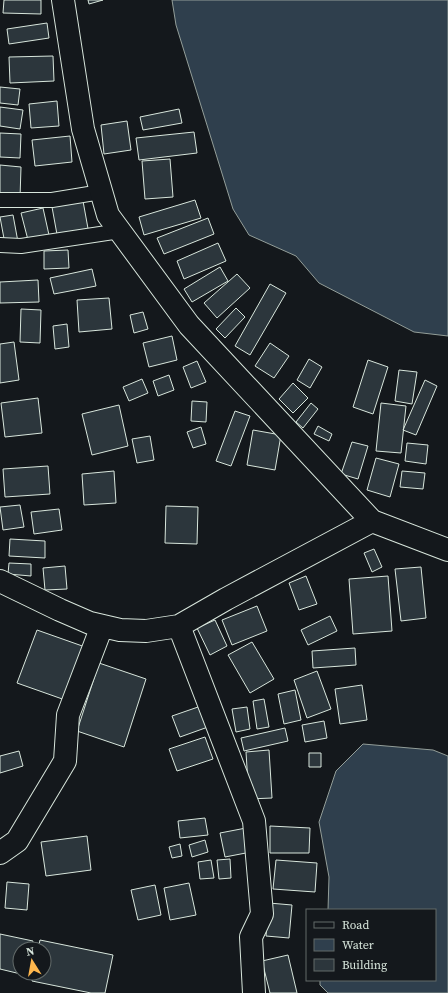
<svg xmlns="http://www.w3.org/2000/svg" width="448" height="993" font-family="'Source Serif 4',serif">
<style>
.water{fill:#2f3f4d;stroke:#939e99}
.building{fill:#2c363c;stroke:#d8e6dc}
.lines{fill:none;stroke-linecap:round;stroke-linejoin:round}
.lane-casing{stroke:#d8e6dc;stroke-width:16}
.street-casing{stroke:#d8e6dc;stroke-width:24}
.lane{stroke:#14181c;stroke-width:14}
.street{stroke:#14181c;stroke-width:22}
</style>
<rect width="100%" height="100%" fill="#14181c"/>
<path class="water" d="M172 0H448V336L414 332 319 283 296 256 249 235 233 209 176 25Z
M363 744 433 750 448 756V993H328L320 985V980H435V910H328L329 877 319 822 336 771Z"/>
<path class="building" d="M4 0H41V14L3 13Z
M88 0H103L89 4Z
M47 23 49 38 9 44 7 29Z
M53 56 54 81 10 83 9 57Z
M0 87 20 89 18 105 0 103Z
M57 101 59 126 31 128 29 104Z
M0 107 23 110 20 129 0 126Z
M179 109 182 123 143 130 140 117Z
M127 121 131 150 104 154 101 125Z
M194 132 197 153 139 160 136 138Z
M0 133 21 134 20 158 0 157Z
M70 136 72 162 35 166 32 140Z
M170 159 173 197 145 199 142 161Z
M0 165 21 167 20 198 0 197Z
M195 200 201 218 144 235 139 217Z
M83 201 89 234 58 240 52 207Z
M43 208 49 235 28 240 21 213Z
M13 215 18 242 5 244 0 217Z
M208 218 214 234 164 254 157 238Z
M218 243 226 261 184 279 177 261Z
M68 250 69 268 44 269V251Z
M220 267 228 281 192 302 184 289Z
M92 269 96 286 54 294 50 278Z
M237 274 250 288 217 318 204 303Z
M38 280 39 302 0 303V282Z
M270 284 286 293 250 355 235 346Z
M109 298 112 329 79 332 77 300Z
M236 308 245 317 225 338 216 329Z
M21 309 41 310 40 343 20 342Z
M143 312 148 329 134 333 130 315Z
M67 324 69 347 55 349 53 326Z
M172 336 177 360 149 367 143 343Z
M14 342 19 380 0 383V344Z
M270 343 289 356 274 378 255 366Z
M309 359 322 367 310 388 297 380Z
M368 360 388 367 373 414 353 407Z
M197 361 206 382 191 388 183 367Z
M399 370 417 372 412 404 395 401Z
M169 375 174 390 158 396 153 381Z
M142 379 148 393 129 401 123 387Z
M425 380 437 386 416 435 403 430Z
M293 383 308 398 293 413 279 399Z
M38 398 42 433 5 437 1 403Z
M192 401 207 402 206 422 191 421Z
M311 403 318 409 303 428 296 422Z
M381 403 406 406 401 453 376 451Z
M119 405 128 446 92 455 82 414Z
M235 411 250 416 231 466 216 461Z
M318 426 332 434 329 441 314 434Z
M201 427 206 444 193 448 187 432Z
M253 430 281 435 275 470 247 465Z
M150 436 154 460 137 463 132 439Z
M352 442 368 446 358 479 341 474Z
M407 443 428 445 426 464 405 461Z
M376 458 399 464 390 497 367 490Z
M48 466 50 494 5 497 3 469Z
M114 471 116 503 84 505 82 474Z
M402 471 425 473 423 489 400 487Z
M20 505 24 527 3 530 0 507Z
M166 506 198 507 197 544 165 543Z
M59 509 62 530 34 534 31 512Z
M10 539 45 541V558L9 556Z
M374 549 382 567 372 572 364 553Z
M9 563 31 564V576L8 574Z
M65 566 67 589 45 590 43 568Z
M421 567 426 618 401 621 395 569Z
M306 576 317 604 299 610 289 583Z
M388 576 392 631 353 634 349 579Z
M257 606 267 631 232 645 222 620Z
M330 616 337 631 308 645 301 630Z
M215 620 227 646 210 655 197 628Z
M37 630 88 648 68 701 17 683Z
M252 642 274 679 250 693 228 655Z
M355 648 356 665 313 668 312 651Z
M99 663 146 679 124 747 77 731Z
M317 671 331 709 307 718 294 680Z
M362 685 367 720 340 724 335 689Z
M295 690 301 720 284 724 278 694Z
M264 699 269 727 257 729 253 701Z
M201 706 208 727 180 737 172 716Z
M247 707 250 729 236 732 232 709Z
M324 721 327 738 305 742 302 725Z
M285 728 288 741 244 751 241 738Z
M205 737 213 759 177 771 169 749Z
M269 750 272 798 249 799 246 752Z
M19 751 23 766 0 773V756Z
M309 753H321V767H309Z
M205 818 208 835 180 838 178 821Z
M270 826 310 828 309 853H270Z
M246 828 251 852 225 857 220 833Z
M87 836 91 870 46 876 41 842Z
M205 840 208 852 192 857 189 845Z
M180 844 182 856 172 858 169 847Z
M230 859 231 878 219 879 217 860Z
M211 860 214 878 200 879 198 862Z
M276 860 317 863 315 892 273 889Z
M7 882 29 884 27 910 5 908Z
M189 883 196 915 170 920 164 888Z
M155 885 161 915 138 920 131 890Z
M269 903 292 905 289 938 266 936Z
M0 934 33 941 31 949H20V973H26L25 975 0 969Z
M40 940 113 955 105 993H91L32 981 33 973H44V949H38Z
M288 955 297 993H270L262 961Z"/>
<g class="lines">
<g class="lane-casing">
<path id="lane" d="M0 200H52L101 192
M0 245 21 246 120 231"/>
</g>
<g class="street-casing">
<path id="street" d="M63 0 83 129 108 215 189 325 372 521 448 550
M0 581 60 610 90 623 120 630 146 631 179 626 226 599 372 521
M179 626 254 821 262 914 251 937 254 993
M0 853 17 841 65 761 68 715 102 626"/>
</g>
<use href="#lane" class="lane"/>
<use href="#street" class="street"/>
</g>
<rect x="306" y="909" width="130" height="72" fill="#14181c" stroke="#626a69"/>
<rect x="314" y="922" width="20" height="6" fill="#14181c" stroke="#626a69"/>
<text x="342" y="929" font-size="12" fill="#d8e6dc">Road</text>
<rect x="314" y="939" width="20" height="12" fill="#2f3f4d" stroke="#626a69"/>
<text x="342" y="949" font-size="12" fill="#d8e6dc">Water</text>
<rect x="314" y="959" width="20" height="12" fill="#2c363c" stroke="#626a69"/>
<text x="342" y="969" font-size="12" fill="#d8e6dc">Building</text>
<g transform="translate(32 961) rotate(349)"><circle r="19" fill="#14181c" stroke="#626a69"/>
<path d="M0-3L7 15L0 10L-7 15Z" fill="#ffb74d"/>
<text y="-6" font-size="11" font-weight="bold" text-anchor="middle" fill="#d8e6dc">N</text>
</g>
</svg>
